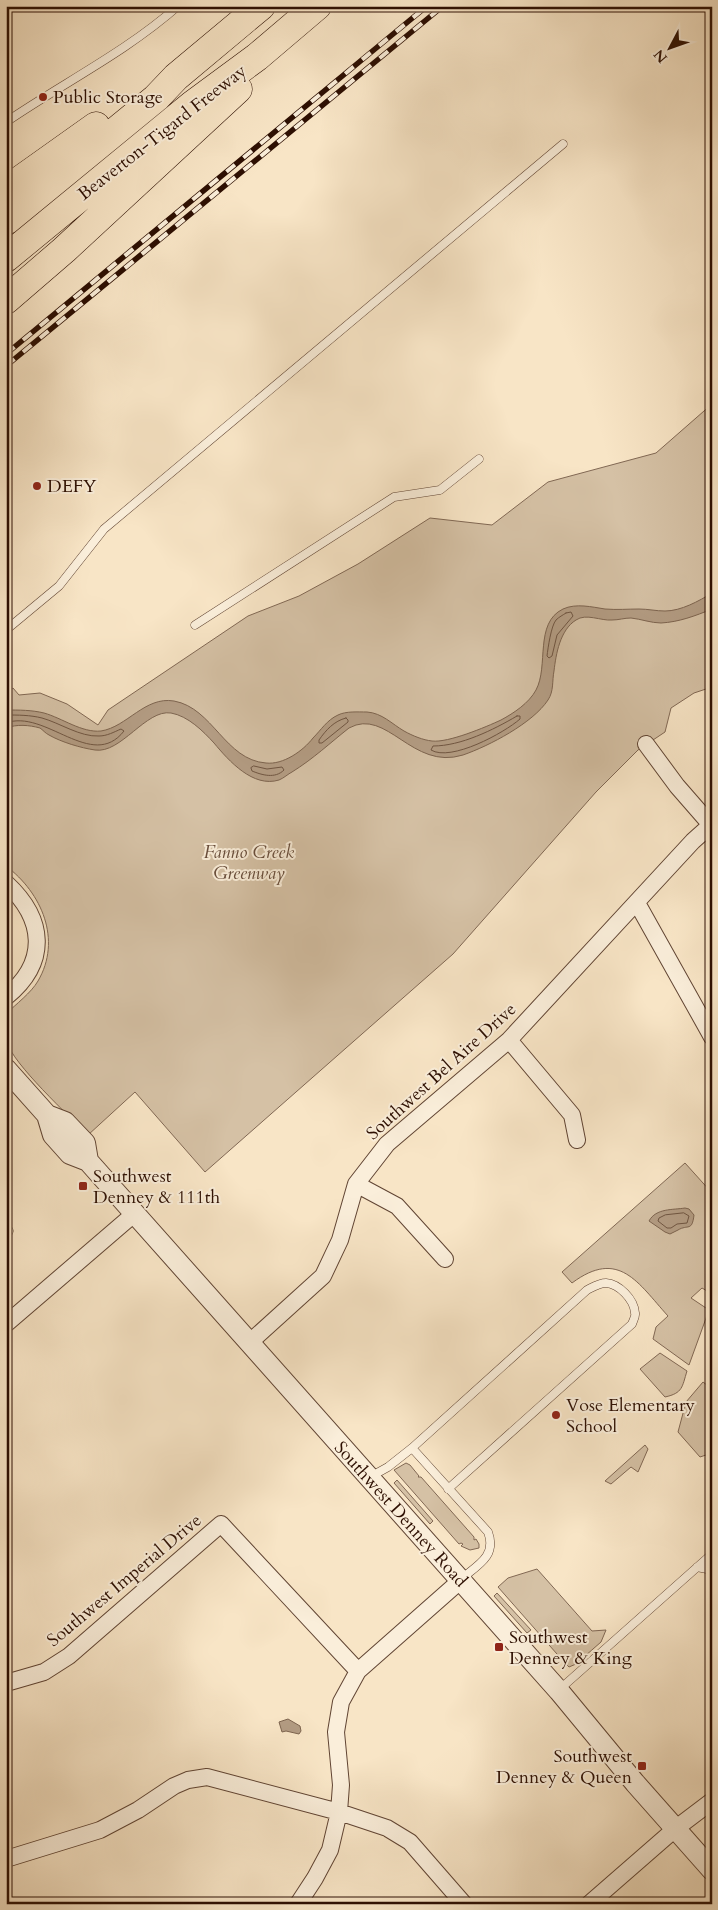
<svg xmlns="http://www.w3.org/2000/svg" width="718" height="1910" font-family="Cardo,serif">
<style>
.green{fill:#d5c1a5;stroke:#816854}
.water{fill:#b39c83;stroke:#7d644f}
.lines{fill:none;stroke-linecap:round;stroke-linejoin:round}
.shore{stroke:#705642;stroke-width:1}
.service-casing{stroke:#604433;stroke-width:9}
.minor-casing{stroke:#604433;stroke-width:18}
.tertiary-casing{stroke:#604433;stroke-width:22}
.motorway-casing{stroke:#2d0f02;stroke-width:29}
.service{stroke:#faeeda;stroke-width:8}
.minor{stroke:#faeeda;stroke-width:16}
.tertiary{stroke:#faeeda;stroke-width:20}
.motorway{stroke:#f8e5c6;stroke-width:28}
.rail-casing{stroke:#2d0f02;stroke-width:5.5}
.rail{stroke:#faeeda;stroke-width:4;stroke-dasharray:11;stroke-linecap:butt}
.poi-dot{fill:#8f2418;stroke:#faeeda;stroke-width:2}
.labels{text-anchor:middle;stroke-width:4;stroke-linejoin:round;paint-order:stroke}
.poi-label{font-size:18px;fill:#2d0f02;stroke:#faeeda;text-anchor:start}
.street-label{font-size:18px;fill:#2d0f02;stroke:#faeeda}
.park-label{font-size:18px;font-style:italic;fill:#684d3b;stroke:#faeeda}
</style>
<rect width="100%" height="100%" fill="#f8e5c6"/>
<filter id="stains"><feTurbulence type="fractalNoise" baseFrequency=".004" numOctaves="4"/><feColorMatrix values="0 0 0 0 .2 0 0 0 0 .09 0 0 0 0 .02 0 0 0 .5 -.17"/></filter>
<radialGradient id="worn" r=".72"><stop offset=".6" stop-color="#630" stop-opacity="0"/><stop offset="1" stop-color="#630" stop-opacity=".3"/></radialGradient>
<path class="green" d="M712 404V687L694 693 671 708 665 732 638 750 596 792 453 954 205 1172 135 1092 88 1135C70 1117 12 1063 7 1042 5 1033 6 1023 6 1014 16 1004 31 993 38 981 62 940 42 893 6 866V693L13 688 19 695 40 693 67 704 98 725 108 710 248 616 299 596 358 564 430 518 492 525 548 482 656 453Z
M685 1163 712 1193V1294L702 1288 691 1298 709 1310 689 1365 653 1339 656 1327 668 1316C638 1283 619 1248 572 1283L562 1272Z
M660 1353 687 1371C682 1387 683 1393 665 1397L640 1369Z
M703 1382 712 1389V1453L700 1457 678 1432 686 1402Z
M645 1445 648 1449 638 1472 631 1467 611 1484 605 1481Z
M406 1463 410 1465 419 1476 418 1477H421L474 1537V1540L476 1539 479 1544V1548L470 1550 461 1546 463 1544 461 1543 459 1544 394 1470Z
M397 1480 433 1521 430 1524 394 1483Z
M537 1569 592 1631 606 1630 601 1642 585 1656 583 1654V1657L576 1664 569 1667 564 1662 498 1587 508 1578Z
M497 1593 531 1630 527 1633 494 1596Z"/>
<path class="water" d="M712 593V609C695 616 679 622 661 623 651 623 641 619 631 618 624 618 619 620 612 620 601 621 586 613 576 620 560 630 556 654 554 671 552 681 554 691 548 700 533 723 489 746 463 755 412 771 387 707 349 728 330 743 313 759 292 772 288 774 284 778 279 780 253 788 229 761 214 743 203 731 188 716 171 713 146 709 121 754 95 750 81 748 61 742 49 735 45 733 43 730 40 728 29 725 17 724 6 728V710C19 710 32 710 44 713 62 718 82 733 101 731 127 727 145 696 174 701 213 708 225 760 266 763 283 765 303 751 313 738 321 730 327 720 338 715 346 711 358 712 367 712 382 713 392 724 404 731 413 736 423 740 432 741 448 743 486 727 501 720 514 713 529 703 536 690 549 666 534 623 563 609 576 603 592 607 605 609 617 610 628 609 639 609 648 609 656 611 665 611 681 611 699 601 712 593Z
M685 1208 689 1209 694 1215C692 1232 688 1224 678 1230 675 1231 673 1233 670 1234L665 1232 649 1221C656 1208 673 1210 685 1208Z
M288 1719 300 1726 301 1731 299 1734 286 1731 282 1732 279 1722Z"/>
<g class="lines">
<path class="shore" d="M566 613 571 612 573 616 557 635 552 656 549 658 547 656C548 648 551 626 556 620 559 617 563 615 566 613Z
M6 715C18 715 30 715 42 718 60 723 80 737 99 736 107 736 114 732 121 729L124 731C92 772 45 708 6 723
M517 716H520V719C504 733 451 762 431 750L433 746C461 746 493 730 517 716Z
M346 718 348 720V722L322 743H319V740C326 730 334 721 346 718Z
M254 766 267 769 282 767 284 770C275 779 262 775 252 771L251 768Z
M684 1213 689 1216 687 1223 677 1224 671 1228H667L658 1221 659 1218 665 1215Z"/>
<g class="service-casing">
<path id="service" d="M6 122C63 83 126 52 178 6
M195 625 394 497 440 490 479 459
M6 630 59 586 104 529 563 144
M6 1225 9 1231 6 1237
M412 1448 488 1532C497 1556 478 1565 461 1579
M370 1477 388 1467 412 1448 587 1290C593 1287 599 1283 606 1283 619 1284 634 1299 635 1313 636 1316 633 1321 632 1324L448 1489
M697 1567 712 1570
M560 1689 712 1554"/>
</g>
<g class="minor-casing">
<path id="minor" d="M646 744 677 786 711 825
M6 883C45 919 49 962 6 997
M637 903 712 1037
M509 1040 572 1115 577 1140
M356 1184 397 1206 445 1259
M6 1324 134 1214
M249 1343 323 1276 340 1240 356 1184 387 1144 509 1040 693 841 712 824
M6 1683 44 1672 69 1656 221 1524 358 1671
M6 1859 100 1830 138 1810 174 1786 188 1780 207 1777 339 1812 387 1828 410 1842 464 1904
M298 1904 315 1878 330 1850 339 1812 341 1785 336 1732 341 1702 358 1671 460 1581
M589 1904 675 1829 712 1801"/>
</g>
<g class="tertiary-casing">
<path id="tertiary" d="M6 1069 47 1115 53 1135 70 1154 88 1161 559 1691 635 1783 712 1870
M47 1115 65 1122 85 1143 88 1161"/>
</g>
<g class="motorway-casing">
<path id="motorway" d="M6 190 96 126
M6 221 156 98 176 77 261 6
M6 258 192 105 257 57 317 6
M6 300 64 250 238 89"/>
</g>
<use href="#service" class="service"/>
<use href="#minor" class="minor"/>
<use href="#tertiary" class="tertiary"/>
<use href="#motorway" class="motorway"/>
<g class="rail-casing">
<path id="rail" d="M6 354 427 6
M6 366 443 6"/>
</g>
<use href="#rail" class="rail"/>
</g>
<g class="poi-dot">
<circle cx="43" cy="97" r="5"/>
<circle cx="37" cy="486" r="5"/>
<rect x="78" y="1181" width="10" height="10" rx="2.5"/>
<circle cx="556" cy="1415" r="5"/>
<rect x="494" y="1642" width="10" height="10" rx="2.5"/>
<rect x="637" y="1761" width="10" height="10" rx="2.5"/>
</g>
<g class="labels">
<g class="poi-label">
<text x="53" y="103">Public Storage</text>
<text x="47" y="492">DEFY</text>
<text x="93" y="1182">Southwest<tspan x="93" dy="21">Denney &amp; 111th</tspan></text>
<text x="566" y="1411">Vose Elementary<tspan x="566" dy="21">School</tspan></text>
<text x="509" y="1643">Southwest<tspan x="509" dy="21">Denney &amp; King</tspan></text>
<text x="632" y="1762" text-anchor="end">Southwest<tspan x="632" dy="21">Denney &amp; Queen</tspan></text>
</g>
<g class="street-label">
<text transform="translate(162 132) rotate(-38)" y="6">Beaverton-Tigard Freeway</text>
<text transform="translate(441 1071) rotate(-42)" y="6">Southwest Bel Aire Drive</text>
<text transform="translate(401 1514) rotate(48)" y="6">Southwest Denney Road</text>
<text transform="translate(124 1580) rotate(-40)" y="6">Southwest Imperial Drive</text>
</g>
<g class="park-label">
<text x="249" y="858">Fanno Creek<tspan x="249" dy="21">Greenway</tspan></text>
</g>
</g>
<rect width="718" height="1910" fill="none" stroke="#f8e5c6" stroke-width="25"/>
<rect x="8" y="8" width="703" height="1895" fill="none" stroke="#2d0f02" stroke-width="2.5"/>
<rect x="12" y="12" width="693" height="1885" fill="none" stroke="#2d0f02"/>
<g transform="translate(670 48) rotate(229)" stroke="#faeeda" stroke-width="4" paint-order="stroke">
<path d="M0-4L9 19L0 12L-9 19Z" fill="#2d0f02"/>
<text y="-8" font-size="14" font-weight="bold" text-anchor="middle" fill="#2d0f02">N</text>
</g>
<rect width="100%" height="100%" filter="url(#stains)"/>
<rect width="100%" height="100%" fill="url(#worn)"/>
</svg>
